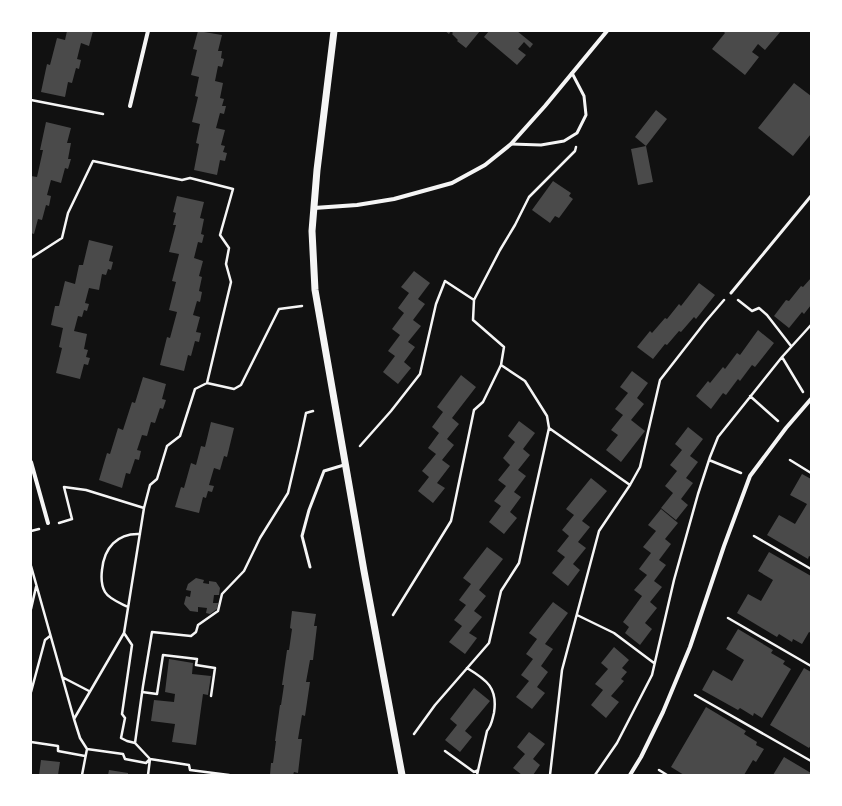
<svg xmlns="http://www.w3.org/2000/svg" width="842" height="806" font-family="'Fira Sans Condensed',sans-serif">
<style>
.building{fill:#4a4a4a}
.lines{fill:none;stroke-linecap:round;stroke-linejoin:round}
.path{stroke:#f5f5f5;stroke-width:2.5}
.service{stroke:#f5f5f5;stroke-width:3}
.minor{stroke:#f5f5f5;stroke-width:4}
.tertiary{stroke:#f5f5f5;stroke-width:7}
</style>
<rect width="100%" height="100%" fill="#111"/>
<path class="building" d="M67 31H93L89 46 81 43 77 59 81 60 79 69 76 68 72 83 68 82 65 97 41 92 47 64 50 65 57 38 65 40Z
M198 31 222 35 218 51H222L221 58 224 59 222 67 218 66 215 81 223 83 220 98 224 99 222 106H226L224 114 220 113 216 128 225 130 221 145 225 146 223 152 227 153 225 161 220 160 217 175 194 170 199 144 196 143 200 124 192 122 198 97 195 96 199 77 191 75 197 50 193 49Z
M445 31H480L466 48 457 41 458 40 452 34 453 33 451 31 449 34Z
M489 31H517L533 44 530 48 524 42 518 49 526 55 517 65 484 37Z
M723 31H781L765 50 758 44 752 52 759 57 745 75 712 49 725 33Z
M794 83 811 96V134L793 156 758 128Z
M656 110 667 119 646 146 635 137Z
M46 122 71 128 67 143H71L68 159H71L68 169 65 168 61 183 51 180 47 195 51 196 49 206 46 205 42 220 38 219 34 234 31 233V176L37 177 43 150H40Z
M646 146 653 182 638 185 631 149Z
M553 181 571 193 569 196 573 199 559 218 555 216 550 223 532 210Z
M177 196 204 202 200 218 204 219 201 234 204 235 202 243 198 242 194 258 203 261 199 276 202 277 199 291 202 292 200 302 197 301 193 315 200 317 196 332 201 333 199 342 195 341 191 356 188 355 184 371 160 365 167 337 170 338 177 312 169 310 176 282 172 281 179 254 169 252 176 225H173L176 213 173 212Z
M89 240 113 246 109 261 113 262 111 270 108 269 106 275 102 274 99 290 89 288 85 303 89 304 87 311 84 310 82 317 78 316 74 331 87 334 84 349 88 350 86 357 90 358 88 365 84 364 80 379 56 373 62 348 59 347 63 328 51 325 55 306H59L65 281 75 284 79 265H83Z
M414 271 430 283 418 299 425 304 413 320 421 326 408 342 415 347 404 362 411 368 398 384 383 372 395 356 388 351 400 335 392 329 404 313 398 308 409 293 401 287Z
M811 278V305L804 314 802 312 789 328 774 316 786 300 789 301 801 286 803 287Z
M699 283 715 295 696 319 694 317 681 332 679 331 667 345 665 344 653 359 637 347 650 331 652 333 665 318 667 319 679 304 681 306Z
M758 330 774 343 755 367 752 365 740 381 738 379 726 395 723 393 711 409 696 396 708 381 710 383 723 367 725 369 737 353 740 355Z
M632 371 648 383 637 398 644 404 631 420 645 431 621 462 606 450 618 435 611 430 623 415 615 409 628 393 620 387Z
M461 375 476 387 452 418 459 424 447 439 454 445 442 460 450 466 437 483 445 488 433 503 418 491 429 477 422 471 436 454 428 448 439 433 432 427 443 412 437 407Z
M143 377 166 384 162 399 166 400 163 409 160 408 155 423 151 422 147 436 142 435 137 450 141 451 139 460 135 459 130 474 126 473 122 488 99 480 107 453 110 454 118 428 123 430 132 402 135 403Z
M519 421 535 433 523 449 530 455 518 470 526 476 514 492 521 497 510 512 517 518 504 534 489 522 501 506 494 501 506 486 498 480 510 465 503 458 515 442 508 436Z
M211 422 234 428 227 457 224 456 220 470 214 468 209 485 214 486 212 492 208 491 206 498 203 497 199 513 175 507 181 487 184 488 191 463 196 465 201 446 205 447Z
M688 427 703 439 690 456 698 462 686 478 693 483 681 499 688 505 676 520 661 508 673 493 665 486 677 471 670 465 682 450 675 444Z
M802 474 811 479V557L809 556 808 559 767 535 779 515 795 524 807 504 790 495Z
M591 478 607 491 582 521 590 527 578 542 586 548 573 564 580 570 568 586 552 573 565 557 557 551 569 536 562 530 574 515 566 509Z
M661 509 678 523 665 539 671 544 659 560 666 565 654 581 662 587 650 602 657 608 645 623 652 629 640 645 625 633 629 627 623 622 642 596 634 590 647 575 639 569 651 553 643 547 656 531 648 525Z
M487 547 503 559 479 590 486 596 474 611 482 617 469 633 477 638 465 654 449 642 462 626 454 620 466 605 459 600 471 584 463 578Z
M769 552 811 576V633L809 632 802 644 793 639 792 642 779 634 777 637 737 613 748 594 761 601 773 580 758 571Z
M196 578 204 580 203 583 209 584V581L216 582 220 588 219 595H214L213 603H218L217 609 210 614 206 613 207 608 198 607V612L190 611 184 604 186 596 190 597 191 591 186 590 188 584Z
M553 602 568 613 545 644 553 649 541 666 548 672 537 687 545 693 532 709 516 697 529 681 521 675 533 659 526 654 537 639 529 633Z
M292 611 316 614 314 626H317L313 660H310L306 682H310L305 716 302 715 298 739H302L298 773 294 772 293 775H270L271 763H273L276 741H275L280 705H281L284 685H282L287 650H289L292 629 290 628Z
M738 629 773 650 771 653 785 661 783 664 791 669 762 718 754 713 753 716 740 708 738 710 702 690 713 670 732 681 744 660 726 649Z
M614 647 629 660 622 668 627 672 621 679 624 681 611 696 619 702 606 718 591 705 603 690 595 684 608 669 601 663Z
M169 659 193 663 192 674 211 676 208 695 203 694 196 745 172 742 175 724 151 721 154 700 174 702 175 694 165 692Z
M804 668 811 672V745L809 748 770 725Z
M474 688 490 701 465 731 472 737 460 752 445 740 457 725 450 719Z
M706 707 746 731 744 734 757 742 756 745 764 749 756 762 753 760 744 775H684L671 767Z
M529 732 545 744 533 759 540 765 533 775H522L513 768 525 754 517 747Z
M784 757 811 773V775H773Z
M41 760 60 762 58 775H39Z
M109 770 128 773V775H108Z"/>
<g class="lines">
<path class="path" d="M31 100 103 114
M31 258 62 238 68 213 93 161 182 180 190 178 233 189 220 235 229 248 226 264 231 282 207 383
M738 300 752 311 759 308 767 315 791 346
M782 357 803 392
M750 396 778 421
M549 428 630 485
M360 446 391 411 420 374 436 304 445 281 474 300
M709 460 741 473
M790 460 811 473
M144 508 124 633 132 645 122 714 125 718 121 738 127 741 135 743 150 759 148 775
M59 523 72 519 64 487 86 490 144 508 150 485 157 479 167 446 180 436 195 389 207 383 234 389 241 385 279 309 302 306
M31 531 39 529
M754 536 811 569
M31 566 74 719 80 738 87 749 82 775
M128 607C120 603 109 599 105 592 101 585 101 578 102 570 104 548 117 533 140 534
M31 609 36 587
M393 615 451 521 474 410 483 402 501 365
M577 615 614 633 654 663
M728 618 811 666
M467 668C487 680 498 688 494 713 492 720 492 725 487 731L477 775
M62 677 89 691
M31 692 45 640 50 636
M142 692 157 694 163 655 197 659 196 665 215 668 211 696
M695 695 811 761
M74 719 124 633
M414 734 435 705 489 643 501 591 519 563 549 428 547 416 525 381 501 365 504 347 473 320 474 300 500 250 515 225 529 197 575 151 576 147
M31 742 58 746V751L85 756
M135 743 143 686 152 632 191 636 196 632 198 625 218 611 222 594 244 571 260 538 288 493 299 446 306 413 313 411
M87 749 123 754 125 759 146 763 150 759 189 765 190 770 229 775
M445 751 474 772 478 770
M659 770 667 775
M550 775 562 670 599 531 630 485 640 467 660 380 706 321 724 300
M595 775 617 743 652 675 674 580 698 494 710 457 718 437 782 357 811 325"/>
<path class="service" d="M511 144 541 145 564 141 577 133 586 115 584 96 572 73
M731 293 811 196
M310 567 302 536 309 510 324 471 344 465"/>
<path class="minor" d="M130 106 148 31
M314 208 357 205 394 199 452 183 485 165 511 144 545 106 607 31
M31 462 48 523
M630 775 641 757 663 712 690 647 724 546 750 476 786 428 811 399"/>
<path class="tertiary" d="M334 31 317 170 312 231 315 290 364 571 402 775"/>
</g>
<rect width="842" height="806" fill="none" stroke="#ffffff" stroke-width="64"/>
</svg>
